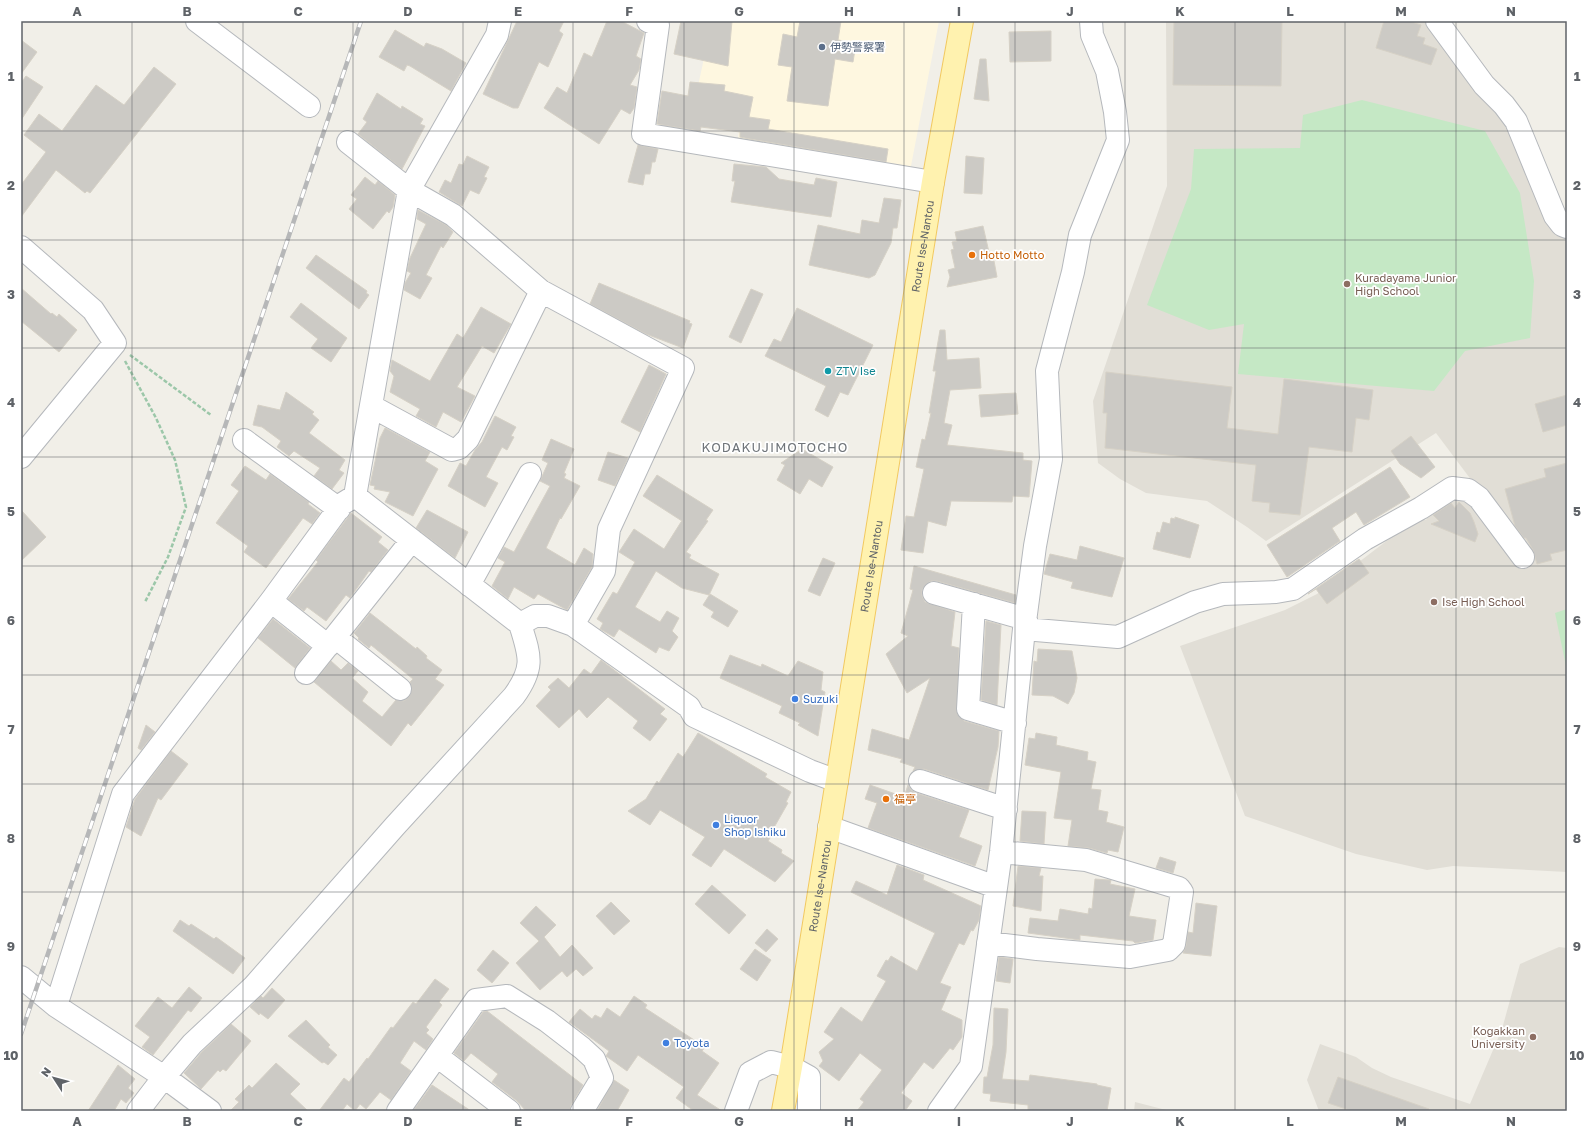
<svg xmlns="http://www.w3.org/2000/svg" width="1588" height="1132" font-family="'Golos Text','Noto Sans JP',sans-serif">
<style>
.commercial{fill:#fef7e0}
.education{fill:#e1ded6}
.green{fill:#c5e8c5}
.building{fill:#cccac5;stroke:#d6d1c6}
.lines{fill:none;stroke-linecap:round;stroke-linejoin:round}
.minor-casing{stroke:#b5b8bc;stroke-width:24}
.major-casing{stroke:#f2c960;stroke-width:24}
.path{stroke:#9cc7a9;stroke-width:2.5;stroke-dasharray:4 2;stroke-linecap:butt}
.minor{stroke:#fff;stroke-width:22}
.major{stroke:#fff2af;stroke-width:22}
.rail-casing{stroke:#b6b7b8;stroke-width:4.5}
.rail{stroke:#fff;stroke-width:3;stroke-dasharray:9;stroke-linecap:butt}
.grid{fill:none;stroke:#5f6368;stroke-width:1;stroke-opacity:0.55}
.service-dot{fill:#5c6f8a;stroke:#fff;stroke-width:1.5}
.food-dot{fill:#e8710a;stroke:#fff;stroke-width:1.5}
.education-dot{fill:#8d6e63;stroke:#fff;stroke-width:1.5}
.culture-dot{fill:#0f9aa8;stroke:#fff;stroke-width:1.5}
.shop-dot{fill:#3f7fe0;stroke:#fff;stroke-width:1.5}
.labels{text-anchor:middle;stroke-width:3.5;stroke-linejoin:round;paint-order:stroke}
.service-label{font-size:11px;fill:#4e5e75;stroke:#fff;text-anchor:start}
.street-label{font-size:11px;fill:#5f6368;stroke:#fff}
.food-label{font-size:11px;fill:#c56008;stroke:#fff;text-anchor:start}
.education-label{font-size:11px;fill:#785e54;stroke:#fff;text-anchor:start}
.culture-label{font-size:11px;fill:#0d838f;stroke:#fff;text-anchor:start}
.shop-label{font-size:11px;fill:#366cbe;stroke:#fff;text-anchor:start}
.quarter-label{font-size:13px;letter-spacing:1px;fill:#70757a;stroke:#fff}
.neatline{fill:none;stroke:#5f6368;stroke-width:1.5}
.grid-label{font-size:13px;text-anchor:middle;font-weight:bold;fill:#5f6368}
</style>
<rect width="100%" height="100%" fill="#f1efe8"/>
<path class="commercial" d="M712 21H939L910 171 737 144 745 95 698 86Z"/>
<path class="education" d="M1166 21H1439L1469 54 1567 235V872L1453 866 1427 870 1356 854 1245 816 1180 646 1285 610 1317 594 1414 520H1426L1435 504 1445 498 1468 499 1526 553 1436 433 1266 541 1247 527 1207 501 1146 493 1120 479 1098 463 1093 401 1167 186Z
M1559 947 1567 948V1111H1319L1307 1080 1320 1044 1356 1057 1372 1068 1391 1077 1470 1104 1502 1029 1520 964Z
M1135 1102 1170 1111H1134Z"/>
<path class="green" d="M1362 100 1485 131 1520 193 1534 281 1530 338 1465 351 1434 391 1238 374 1244 324 1209 330 1147 305 1191 189 1194 149 1300 148 1303 115Z
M1567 609V671L1555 613Z"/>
<path class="building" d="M517 21H564L559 31 563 34 548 67 539 62 518 108H513L483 94Z
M607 21H621L644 33 636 56 641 59 639 70 630 85 637 87 634 108 630 114 621 109 599 144 544 108 557 87 567 93 584 53 592 57Z
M681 21H732L728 66 674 54Z
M800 21H841L838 40 856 43 853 62 835 59 828 106 787 101 792 67 778 65 783 34 797 37Z
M1174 21H1282L1281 86 1173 85Z
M1384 21H1408L1421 25 1417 36 1425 38 1423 44 1437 49 1431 65 1376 48Z
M395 30 424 47 426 43 442 49 466 63 451 91 410 66 407 65 404 71 379 57Z
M1051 31V61L1010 62 1009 32Z
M21 40 37 52 21 74Z
M980 59H986L989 101 974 99Z
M154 67 176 84 90 193 87 191 85 193 56 170 21 217V185L46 152 24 135 39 114 62 131 96 85 124 105Z
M26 76 43 87 21 120V83Z
M690 82 725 85 724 91 753 97 749 117 770 120 768 129 888 149 886 162 750 139 740 137V132L701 127 700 131 657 124 662 91 688 96Z
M377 93 401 109 402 106 423 119 420 124 425 126 402 169 358 134 367 122 363 119Z
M638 145 658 149 655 162H652L650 174H645L643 185 628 182Z
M467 156 489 167 484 177 487 178 479 194 470 190 462 206 439 192 445 180 451 183 459 164 463 165Z
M966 156 984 158 982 194 964 193Z
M734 164 766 167 779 179 814 185 816 178 837 182 831 217 731 202 735 181H732Z
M365 177 375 185 378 181 395 195 393 207 389 213 387 211 373 229 349 209 357 199 351 195Z
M884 198 901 200 897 228H893L891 243 875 275 869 278 809 265 818 225 860 234 862 220 879 223Z
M418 210 446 225 453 232 443 248 441 246 426 275 432 278 420 299 404 290 405 283 411 273 407 271 410 258 426 224 417 219Z
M983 226 991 261H994L997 277 947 287 950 277 948 270 955 268 951 250 954 249 952 242 957 241 955 232Z
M316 255 367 291 366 293 369 295 359 309 306 268Z
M599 283 690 321 689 323 692 324 683 348 646 334 590 304Z
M21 288 51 314 52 313 57 317 59 314 77 330 59 352 21 321Z
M751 289 763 294 741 343 729 337Z
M301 303 347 338 331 362 311 348 318 339 290 317Z
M481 307 511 324 494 353 482 346 457 387 475 396 461 422 443 412 436 427 416 416 420 409 390 392 394 376 390 371 392 360 430 381 457 334 463 338Z
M797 308 873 345 848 395 840 392 828 417 815 410 826 386 765 356 774 339 781 342Z
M940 330H945L947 360 979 358 981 388 950 390 944 423 952 425 947 445 1023 453V460L1032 461 1029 497 1013 496 1012 502 951 501 946 526 928 521 923 553 901 550 906 516 914 517 924 469 916 467 922 439 925 440 931 413H929L936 371H933Z
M649 365 666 374 640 432 621 422Z
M1106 372 1232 387 1227 428 1278 434 1284 379 1373 390 1369 420 1356 418 1352 452 1309 447 1300 515 1269 512 1270 503 1252 501 1256 465 1105 448 1107 413H1103Z
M286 392 314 412 312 414 319 420 309 433 345 460 339 470 344 473 332 489 314 476 320 468 294 451 289 456 277 447 281 441 262 427 253 425 258 405 280 410Z
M1016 393 1018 414 981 417 979 395Z
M1567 395V425L1543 432 1535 404Z
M495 416 516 427 511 436 514 437 507 450 502 447 486 477 498 483 485 507 448 486 460 463 466 466 475 450 482 442Z
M385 428 430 452 425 461 438 469 413 516 385 502 390 492 374 489 375 486 370 485 380 438Z
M1411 436 1435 467 1421 478 1400 464 1391 451Z
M551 439 574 449 564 473 566 474 564 478 580 486 561 519 560 518 546 548 575 565 584 548 593 554 592 567 567 610 538 594 534 599 514 587 508 599 492 586 505 562 498 558 504 547 514 552 550 486 540 481 548 463 542 460Z
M802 449 833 467 822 487 809 479 800 494 777 480 785 465 781 463Z
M608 452 628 458 615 486 598 480Z
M1567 463V550L1550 554 1552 560 1537 564 1533 550 1526 538H1524L1515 526 1505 489 1546 477 1544 469Z
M245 466 266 480 270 474 309 502 308 504 320 513 312 524 303 518 266 568 244 552 248 546 216 523 239 491 231 485Z
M1390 467 1410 497 1364 525 1356 512 1332 528 1340 541 1287 577 1267 545Z
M657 475 713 510 706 520 708 521 686 552 691 555 689 558 719 574 709 595 682 588 656 571 635 607 660 622 667 611 679 618 672 631 678 637 669 651 659 647 656 653 619 629 614 637 600 629 603 623 597 619 613 592 617 594 635 562 619 552 634 529 664 549 681 522 682 521 643 496Z
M1459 502 1470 513 1474 522 1478 534 1475 542 1431 524 1439 521 1433 515 1451 503 1455 508Z
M21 510 46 537 21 561Z
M427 510 468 532 455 558 416 528Z
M351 513 382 537 378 542 388 550 371 572 369 571 350 598 346 595 326 621 307 607 304 611 288 599 318 562 316 560Z
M1175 517 1199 525 1190 558 1153 549 1157 532 1160 533 1163 522 1170 524 1171 518 1175 519Z
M1080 546 1124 558 1112 597 1071 588 1073 582 1044 574 1050 554 1077 560Z
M823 558 835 563 820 596 808 591Z
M1359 559 1369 573 1327 604 1316 589 1308 594Z
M914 566 1016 595 1015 603 937 581H931L926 584 922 590V596L925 602 955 612 951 646 959 648 957 714 964 721 999 731 998 747 988 790 924 769 913 771 915 767 900 762 902 759 868 750 872 729 909 740 930 678 907 693 886 654 908 636 901 633 913 590 910 589Z
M710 594 738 611 728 627 711 617 714 612 703 605Z
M370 613 416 649 417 647 427 656 426 658 442 670 435 679 444 685 411 726 408 723 391 746 314 682 331 661 341 670 348 663 358 671 352 678 368 692 362 701 382 717 396 700 404 701 409 697 412 690 410 682 413 679 371 645 369 648 358 639 359 638 354 633Z
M273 619 310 648 295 668 258 638Z
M986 621 1001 625 997 705 981 700Z
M1038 649 1072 651 1077 678 1074 693 1068 704 1053 696 1032 695 1034 661 1037 662Z
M730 655 761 667 762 664 788 676 798 661 823 672 821 690 825 692 818 736 798 725 800 723 779 713 782 706 720 678Z
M601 660 665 709 660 714 667 719 650 741 633 728 638 721 608 697 587 718 579 709 559 728 536 706 551 690 548 687 558 678 569 688 584 669 591 674Z
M146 725 155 732 141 750 138 748Z
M698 733 767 774 765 777 791 792 786 802 788 803 772 831 774 832 768 841 782 850 781 853 794 861 775 882 724 849 711 867 692 855 705 837 660 810 650 825 628 811 646 799 657 781 659 783 678 753 683 757Z
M1036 733 1057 737 1056 745 1088 752 1087 760 1096 762 1091 789 1101 790 1098 810 1108 812 1106 822 1124 827 1118 852 1108 850 1107 853 1089 848 1068 846 1072 820 1054 818 1061 772 1025 765 1029 738 1035 739Z
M171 751 188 764 161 800 158 798 141 836 126 827 135 799Z
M870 785 904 797 908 785 911 790 916 793 969 810 959 837 982 846 975 866 868 828 877 803 865 799Z
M1022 811 1046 812 1044 844 1020 841Z
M1160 857 1176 862 1173 873 1156 868Z
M897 865 924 875 923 880 981 906 979 920 973 931 971 930 964 945 959 943 940 983 951 987 941 1010 962 1020V1037L953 1050 950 1048 933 1069 924 1062 901 1093 912 1101 905 1111H857L864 1102 860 1099 882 1070 860 1053 839 1081 819 1066 823 1061 819 1052 834 1039 824 1032 841 1007 862 1022 886 981 877 976 886 960 888 961 891 956 917 971 935 933 851 892 856 881 887 895Z
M1018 866 1041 868 1039 876H1043L1041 911 1013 906Z
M1095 879 1109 880H1111L1110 884 1135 889 1129 916 1156 920 1153 940 1135 943 1133 941 1080 935V940L1028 933 1030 918 1058 921 1060 909 1088 914 1089 908 1092 909Z
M712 885 746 915 729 934 695 904Z
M611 902 630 921 614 935 596 916Z
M1196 903 1217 906 1211 956 1183 953 1186 946 1188 932 1193 933Z
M536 906 556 925 544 937 560 957 572 945 593 968 583 976 576 969 567 977 562 971 540 990 516 963 539 941 520 923Z
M180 920 189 926 191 924 214 939 216 937 245 958 233 974 173 931Z
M767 929 778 939 766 952 755 943Z
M755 949 771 960 757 981 740 969Z
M493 950 509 963 492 983 477 970Z
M999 957 1013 959 1010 983 996 981Z
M435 979 449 989 439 1002 442 1005 426 1027 429 1030 426 1033 433 1039 426 1050 414 1041 400 1063 411 1071 391 1100 380 1092 366 1109 360 1104 355 1111 347 1104 342 1111H319L344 1078 349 1082 367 1058 368 1059 391 1027 393 1028 413 1002 416 1004Z
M189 987 202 998 191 1012 188 1010 153 1055 142 1047 150 1037 135 1026 158 997 172 1008Z
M272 988 285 1000 268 1019 260 1013 259 1015 250 1007 261 996 263 998Z
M634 996 647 1005 645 1008 705 1047 702 1051 719 1063 697 1095 722 1111H694L676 1098 684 1087 638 1055 627 1071 606 1056 609 1051 569 1022 580 1009 592 1019 595 1015 601 1018 607 1008 620 1017Z
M994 1008 1008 1009 1006 1052 1002 1079 1029 1081 1030 1075 1097 1084V1085L1111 1088 1107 1111H1028V1105L990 1101 991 1094 983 1093 984 1077H987L993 1045Z
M487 1011 583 1085 571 1105 570 1111H526L517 1101 492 1082 498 1074 471 1053 464 1061 454 1053 483 1012Z
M306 1020 330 1045 328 1047 337 1055 328 1065 324 1062 322 1063 288 1036Z
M231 1024 251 1041 226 1071 223 1069 220 1072 218 1070 201 1089 184 1073 201 1053Z
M276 1063 300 1084 290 1094 308 1111H230L239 1102 235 1099 249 1085 252 1088Z
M118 1065 135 1079 128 1088 134 1093 126 1103 121 1099 114 1111H88Z
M1338 1077 1429 1109 1428 1111H1352L1328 1103Z
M614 1080 629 1090 617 1111H597Z
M432 1085 471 1111H413Z"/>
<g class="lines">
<g class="minor-casing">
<path id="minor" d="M197 21 309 106
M500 21 497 35 409 190 355 496 520 624 535 616H548L573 625 689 707 694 716 810 771 837 781
M648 21 658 25 643 134 933 182
M1437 21 1484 85 1504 105 1516 121 1555 216 1562 225 1567 227
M348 142 409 190 453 215 541 291
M21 247 93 310 115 343 21 457
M371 406 452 450 459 448 468 439 541 291 683 368 609 529 604 571 573 625
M244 440 339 509
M469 585 530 474
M934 593 1026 619
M271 601 328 646
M974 604 968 709 1015 723
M1024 629 1118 637 1195 602 1223 594 1276 592 1293 589 1365 539 1421 508 1452 488 1468 490 1479 498 1523 557
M335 637 400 689
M306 673 412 540
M920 781 1006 809
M829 827 996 887
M988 943 1037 949 1130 957 1168 950 1174 944 1182 892 1179 888 1086 860 1001 852
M21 977 56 1006 164 1077 210 1111
M56 1006 123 794 271 601 342 504 355 496
M437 1056 509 1111
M138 1111 164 1077 192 1044 254 986 395 826 514 696C535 667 530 656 520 624
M398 1111 476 1000 507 996 547 1021 582 1048 594 1059 602 1078 582 1111
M736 1111 750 1073 771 1062 791 1067 809 1077V1111
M939 1111 971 1066 1001 852 1024 629 1035 546 1051 459 1047 371 1073 272 1080 235 1118 140 1115 112 1107 71 1092 35 1091 21"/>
</g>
<g class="major-casing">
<g id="major">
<path id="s1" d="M783 1111 791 1067 933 182 962 21"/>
</g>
</g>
<path class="path" d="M130 355 211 415
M125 361 156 418 175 460 186 507 168 557 145 602"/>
<use href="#minor" class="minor"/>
<use href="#major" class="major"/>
<g class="rail-casing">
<path id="rail" d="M21 1034 361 21"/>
</g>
<use href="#rail" class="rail"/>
</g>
<path class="grid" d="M132 21V1111M243 21V1111M353 21V1111M463 21V1111M573 21V1111M684 21V1111M794 21V1111M904 21V1111M1015 21V1111M1125 21V1111M1235 21V1111M1345 21V1111M1456 21V1111M21 131H1567M21 240H1567M21 348H1567M21 457H1567M21 566H1567M21 675H1567M21 784H1567M21 892H1567M21 1001H1567"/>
<circle class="service-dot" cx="822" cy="47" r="4"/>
<g class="food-dot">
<circle cx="972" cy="255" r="4"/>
<circle cx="886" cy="799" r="4"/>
</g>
<g class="education-dot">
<circle cx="1347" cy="284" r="4"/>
<circle cx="1434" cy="602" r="4"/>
<circle cx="1533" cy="1037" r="4"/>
</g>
<circle class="culture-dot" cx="828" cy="371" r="4"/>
<g class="shop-dot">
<circle cx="795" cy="699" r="4"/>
<circle cx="716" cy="825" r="4"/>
<circle cx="666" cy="1043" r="4"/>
</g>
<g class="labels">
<g class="service-label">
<text x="830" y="51">伊勢警察署</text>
</g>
<g class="street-label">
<text dy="4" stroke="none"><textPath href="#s1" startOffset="876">Route Ise-Nantou</textPath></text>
<text dy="4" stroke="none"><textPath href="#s1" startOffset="552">Route Ise-Nantou</textPath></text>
<text dy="4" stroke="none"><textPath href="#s1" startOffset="228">Route Ise-Nantou</textPath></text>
</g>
<g class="food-label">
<text x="980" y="259">Hotto Motto</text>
<text x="894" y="803">福亭</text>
</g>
<g class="education-label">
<text x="1355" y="282">Kuradayama Junior<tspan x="1355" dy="13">High School</tspan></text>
<text x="1442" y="606">Ise High School</text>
<text x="1525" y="1035" text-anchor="end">Kogakkan<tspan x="1525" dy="13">University</tspan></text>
</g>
<g class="culture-label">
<text x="836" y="375">ZTV Ise</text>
</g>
<g class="shop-label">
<text x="803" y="703">Suzuki</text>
<text x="724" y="823">Liquor<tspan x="724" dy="13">Shop Ishiku</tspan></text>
<text x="674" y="1047">Toyota</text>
</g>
<g class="quarter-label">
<text x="775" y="452">KODAKUJIMOTOCHO</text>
</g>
</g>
<rect width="1588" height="1132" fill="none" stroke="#ffffff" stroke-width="44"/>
<g transform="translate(54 1078) rotate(306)" stroke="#ffffff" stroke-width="3" paint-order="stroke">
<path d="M0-3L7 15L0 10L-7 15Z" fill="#5f6368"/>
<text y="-6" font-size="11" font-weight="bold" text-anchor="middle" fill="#5f6368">N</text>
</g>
<rect x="22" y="22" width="1544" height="1088" class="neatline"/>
<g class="grid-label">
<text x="77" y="16">A</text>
<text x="187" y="16">B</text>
<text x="298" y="16">C</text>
<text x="408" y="16">D</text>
<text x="518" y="16">E</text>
<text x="629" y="16">F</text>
<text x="739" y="16">G</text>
<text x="849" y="16">H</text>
<text x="959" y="16">I</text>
<text x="1070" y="16">J</text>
<text x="1180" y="16">K</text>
<text x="1290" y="16">L</text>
<text x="1401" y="16">M</text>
<text x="1511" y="16">N</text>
<text x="11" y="81">1</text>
<text x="1577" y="81">1</text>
<text x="11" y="190">2</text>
<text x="1577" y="190">2</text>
<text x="11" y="299">3</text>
<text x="1577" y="299">3</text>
<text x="11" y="407">4</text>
<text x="1577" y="407">4</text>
<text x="11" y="516">5</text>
<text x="1577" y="516">5</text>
<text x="11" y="625">6</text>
<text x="1577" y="625">6</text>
<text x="11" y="734">7</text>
<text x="1577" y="734">7</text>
<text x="11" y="843">8</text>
<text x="1577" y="843">8</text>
<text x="11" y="951">9</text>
<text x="1577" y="951">9</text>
<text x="11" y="1060">10</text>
<text x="1577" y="1060">10</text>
<text x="77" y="1126">A</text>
<text x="187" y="1126">B</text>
<text x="298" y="1126">C</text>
<text x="408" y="1126">D</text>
<text x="518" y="1126">E</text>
<text x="629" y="1126">F</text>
<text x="739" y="1126">G</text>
<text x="849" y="1126">H</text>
<text x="959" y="1126">I</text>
<text x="1070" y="1126">J</text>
<text x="1180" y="1126">K</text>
<text x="1290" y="1126">L</text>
<text x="1401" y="1126">M</text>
<text x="1511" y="1126">N</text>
</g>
</svg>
